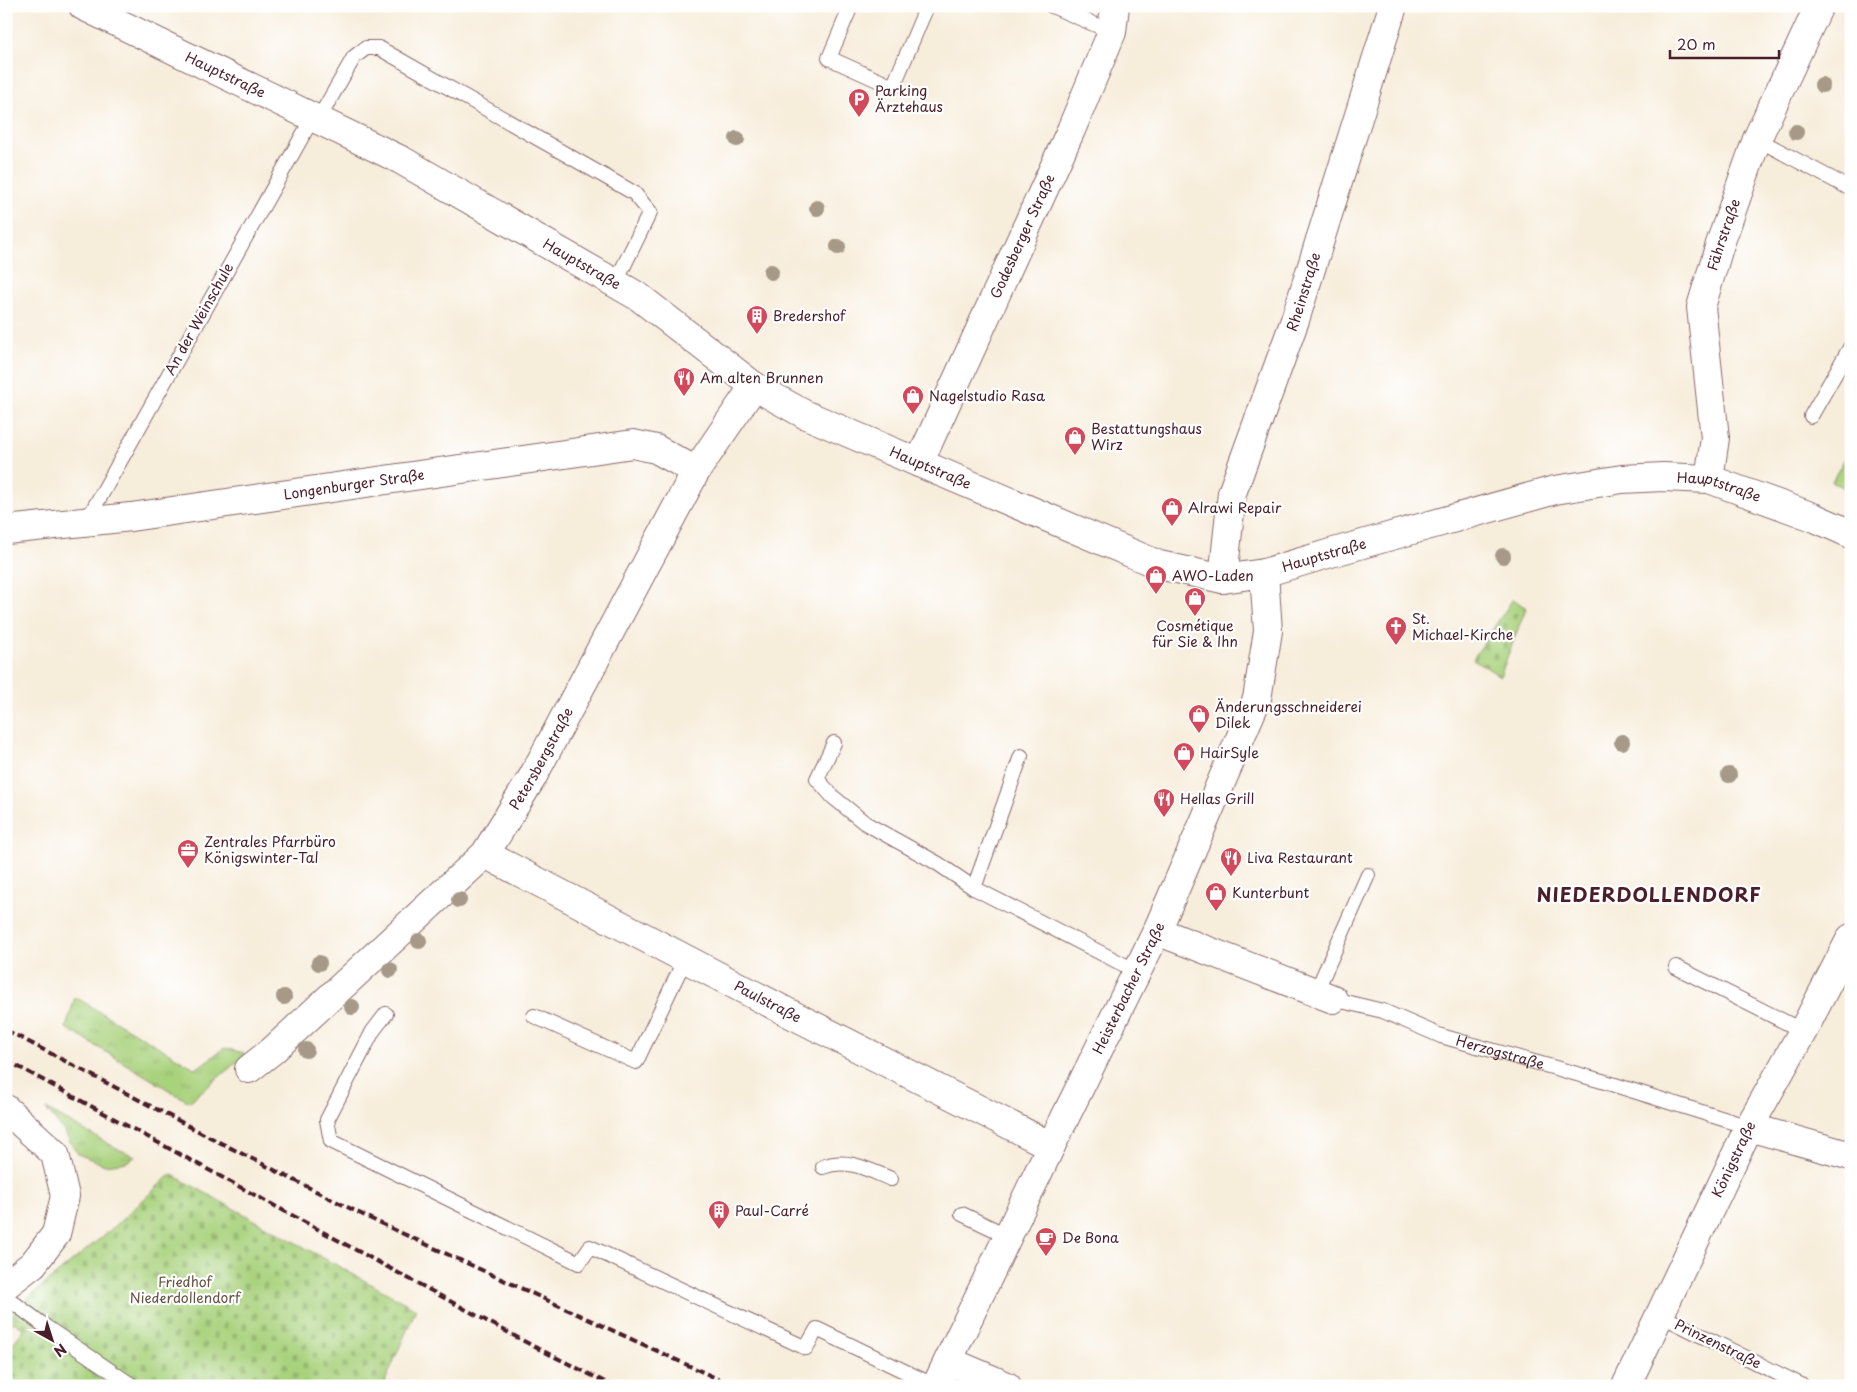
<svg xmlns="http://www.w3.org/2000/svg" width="1857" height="1392" font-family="'Playpen Sans',sans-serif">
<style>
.grass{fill:url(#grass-tufts);stroke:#7a7854}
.cemetery{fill:url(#cemetery-stones);stroke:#7a7854}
.park{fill:url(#park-crowns);stroke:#7a7854}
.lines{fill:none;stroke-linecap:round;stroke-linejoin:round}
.lane-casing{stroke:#876769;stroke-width:16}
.street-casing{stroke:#876769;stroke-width:30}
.secondary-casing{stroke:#876769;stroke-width:30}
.lane{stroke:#fff;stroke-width:14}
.street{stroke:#fff;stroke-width:28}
.secondary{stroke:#fff;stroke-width:28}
.rail{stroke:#4a1f2b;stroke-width:4;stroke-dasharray:8 4;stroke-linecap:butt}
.tree{fill:#a79988}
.labels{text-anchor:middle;stroke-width:4.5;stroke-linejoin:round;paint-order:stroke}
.street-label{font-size:14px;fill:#4a1f2b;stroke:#fff}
.poi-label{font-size:14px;fill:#4a1f2b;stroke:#fff;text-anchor:start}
.park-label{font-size:14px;fill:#654;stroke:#fff}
.district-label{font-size:19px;font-weight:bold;letter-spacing:1px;fill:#4a1f2b;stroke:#fff}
</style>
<defs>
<pattern id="grass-tufts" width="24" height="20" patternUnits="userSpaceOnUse" patternTransform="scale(1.25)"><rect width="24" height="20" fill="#a9d27d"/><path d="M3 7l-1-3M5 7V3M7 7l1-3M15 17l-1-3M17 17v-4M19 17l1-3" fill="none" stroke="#93b46c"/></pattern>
<pattern id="cemetery-stones" width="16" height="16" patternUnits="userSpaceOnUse" patternTransform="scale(1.25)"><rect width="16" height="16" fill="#a9d27d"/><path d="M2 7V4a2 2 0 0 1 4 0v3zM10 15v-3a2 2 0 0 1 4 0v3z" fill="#93b46c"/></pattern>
<pattern id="park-crowns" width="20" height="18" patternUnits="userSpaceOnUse" patternTransform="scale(1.25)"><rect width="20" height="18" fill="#a9d27d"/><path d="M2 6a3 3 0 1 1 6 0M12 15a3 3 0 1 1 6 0" fill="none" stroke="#93b46c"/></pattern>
</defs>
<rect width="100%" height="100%" fill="#fff"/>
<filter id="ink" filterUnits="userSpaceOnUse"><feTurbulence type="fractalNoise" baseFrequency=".02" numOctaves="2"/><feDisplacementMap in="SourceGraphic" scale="10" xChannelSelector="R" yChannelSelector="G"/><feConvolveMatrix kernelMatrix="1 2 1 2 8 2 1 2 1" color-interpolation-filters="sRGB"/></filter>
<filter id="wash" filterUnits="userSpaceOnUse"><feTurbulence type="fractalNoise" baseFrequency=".0096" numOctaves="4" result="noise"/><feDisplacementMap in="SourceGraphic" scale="20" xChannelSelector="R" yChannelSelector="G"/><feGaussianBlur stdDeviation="1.12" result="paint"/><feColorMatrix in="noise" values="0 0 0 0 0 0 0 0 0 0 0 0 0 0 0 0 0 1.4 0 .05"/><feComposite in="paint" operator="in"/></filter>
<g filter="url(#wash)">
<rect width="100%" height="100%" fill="#f7eddb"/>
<path class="grass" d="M75 997 196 1069 224 1048 244 1053V1056L189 1102 66 1028Z
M46 1109 118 1149 135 1156 127 1162 105 1165 78 1154 62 1129Z"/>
<path class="cemetery" d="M1513 599 1526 608 1500 676 1473 659Z
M171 1174 416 1309 383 1386H6V1353L24 1329 14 1322 6 1329V1316L114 1227Z"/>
<path class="park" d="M1851 448V492L1832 481Z"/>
</g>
<g filter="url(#ink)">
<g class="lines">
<g class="lane-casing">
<g id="lane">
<path d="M851 6 829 58 893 87 927 6"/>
<path d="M1052 6 1112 32"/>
<path d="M318 120 354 57 366 48H379L634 193 650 212 615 284"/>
<path d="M1757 139 1851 189"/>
<path d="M1811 416 1851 346"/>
<path d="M86 522 313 117"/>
<path d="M834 743 817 779 833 797 865 823 937 863 974 888"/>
<path d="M1021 756 974 888 1138 972"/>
<path d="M1676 967 1803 1031"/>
<path d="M1316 992 1368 875"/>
<path id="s1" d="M1333 999 1383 1011 1441 1036 1602 1081 1749 1127"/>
<path d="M386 1014 373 1031 327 1120 331 1141 579 1263 590 1247 806 1348 817 1329 935 1386"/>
<path d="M534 1016 636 1062 685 959"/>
<path d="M823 1167C846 1157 869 1170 891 1179"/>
<path d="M962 1214 1008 1236"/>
<path d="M6 1297 46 1327 133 1386"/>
<path d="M1660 1315 1803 1386"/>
</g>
</g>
<g class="street-casing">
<g id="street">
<path id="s2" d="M919 463 1071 130 1112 32 1115 6"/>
<path id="s3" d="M6 530 131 517 633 444 656 449 696 471"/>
<path id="s4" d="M1223 579 1232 493 1295 320 1393 6"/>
<path id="s5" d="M485 854 787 1012 1051 1146"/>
<path d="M1157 931 1333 999"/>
<path id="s6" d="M249 1069 272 1051 485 854 532 778 696 471 754 386"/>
<path d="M6 1109 55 1154 65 1196 56 1234 33 1264 6 1285"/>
<path d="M1749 1127 1851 1156"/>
<path d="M949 1361 1007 1386"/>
<path id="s7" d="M1626 1386 1749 1127 1803 1031 1851 938"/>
</g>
</g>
<g class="secondary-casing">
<g id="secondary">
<path id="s8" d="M83 6 401 160 639 297 754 386 804 414 1159 565 1223 579 1264 573 1334 552 1555 490 1622 479 1663 477 1709 479 1813 517 1851 534"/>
<path id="s9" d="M1709 479 1715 438 1701 307 1720 244 1757 139 1819 6"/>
<path id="s10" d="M936 1386 1051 1146 1157 931 1257 699 1268 631 1264 573"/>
</g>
</g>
<use href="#lane" class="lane"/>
<use href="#street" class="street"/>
<use href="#secondary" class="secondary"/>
<path class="rail" d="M6 1030 221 1143 369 1218 733 1386
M6 1060 533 1346 613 1386"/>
</g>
<g class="tree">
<circle cx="1822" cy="85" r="8"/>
<circle cx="1796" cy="132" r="8"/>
<circle cx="737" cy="139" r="8"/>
<circle cx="817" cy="208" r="8"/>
<circle cx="838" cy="247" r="8"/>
<circle cx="771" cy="272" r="8"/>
<circle cx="1503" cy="556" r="8"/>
<circle cx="1622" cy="742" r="8"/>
<circle cx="1729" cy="775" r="8"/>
<circle cx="459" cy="900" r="8"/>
<circle cx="419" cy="941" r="8"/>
<circle cx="319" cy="963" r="8"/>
<circle cx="390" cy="970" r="8"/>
<circle cx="284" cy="997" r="8"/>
<circle cx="352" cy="1007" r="8"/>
<circle cx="306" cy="1050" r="8"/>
</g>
</g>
<defs>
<g id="parking-pin" transform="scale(1.125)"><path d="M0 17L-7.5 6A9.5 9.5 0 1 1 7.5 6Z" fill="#d1495b" stroke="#fff"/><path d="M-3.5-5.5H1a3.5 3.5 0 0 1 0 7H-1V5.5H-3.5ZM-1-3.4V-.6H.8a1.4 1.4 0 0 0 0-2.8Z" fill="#fff"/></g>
<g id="building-pin" transform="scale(1.125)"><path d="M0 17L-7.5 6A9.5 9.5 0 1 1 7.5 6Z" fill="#d1495b" stroke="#fff"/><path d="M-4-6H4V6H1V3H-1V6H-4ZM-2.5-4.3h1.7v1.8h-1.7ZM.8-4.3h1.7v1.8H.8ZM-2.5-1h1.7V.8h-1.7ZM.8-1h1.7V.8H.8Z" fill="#fff"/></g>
<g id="restaurant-pin" transform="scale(1.125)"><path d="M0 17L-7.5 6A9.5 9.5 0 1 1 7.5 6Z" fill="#d1495b" stroke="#fff"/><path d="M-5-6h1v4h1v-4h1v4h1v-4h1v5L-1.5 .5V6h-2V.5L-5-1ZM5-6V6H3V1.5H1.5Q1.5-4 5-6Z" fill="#fff"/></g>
<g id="shop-pin" transform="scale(1.125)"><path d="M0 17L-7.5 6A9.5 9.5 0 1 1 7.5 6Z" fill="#d1495b" stroke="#fff"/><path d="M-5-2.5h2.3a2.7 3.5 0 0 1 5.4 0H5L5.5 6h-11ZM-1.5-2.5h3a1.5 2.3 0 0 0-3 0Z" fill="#fff"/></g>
<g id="church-pin" transform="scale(1.125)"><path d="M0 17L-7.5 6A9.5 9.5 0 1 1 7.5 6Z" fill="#d1495b" stroke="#fff"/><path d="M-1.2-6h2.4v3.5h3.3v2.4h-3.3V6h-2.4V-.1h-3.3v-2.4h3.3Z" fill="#fff"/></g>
<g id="office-pin" transform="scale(1.125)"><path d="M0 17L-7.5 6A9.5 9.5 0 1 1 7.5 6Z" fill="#d1495b" stroke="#fff"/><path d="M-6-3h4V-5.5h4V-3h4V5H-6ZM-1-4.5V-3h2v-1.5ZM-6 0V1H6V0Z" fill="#fff"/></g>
<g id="cafe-pin" transform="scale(1.125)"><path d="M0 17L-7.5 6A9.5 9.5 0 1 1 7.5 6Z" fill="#d1495b" stroke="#fff"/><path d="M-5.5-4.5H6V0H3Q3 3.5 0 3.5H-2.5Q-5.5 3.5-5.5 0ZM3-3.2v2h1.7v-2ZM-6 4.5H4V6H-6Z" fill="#fff"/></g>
</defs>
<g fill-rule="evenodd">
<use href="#parking-pin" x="859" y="99"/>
<use href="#building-pin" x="757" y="316"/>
<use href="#restaurant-pin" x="684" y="378"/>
<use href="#shop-pin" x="913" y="396"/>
<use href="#shop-pin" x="1075" y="437"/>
<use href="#shop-pin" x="1172" y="508"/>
<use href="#shop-pin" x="1156" y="576"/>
<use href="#shop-pin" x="1195" y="598"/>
<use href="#church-pin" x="1396" y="627"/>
<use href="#shop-pin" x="1199" y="715"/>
<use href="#shop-pin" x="1184" y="753"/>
<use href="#restaurant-pin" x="1164" y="799"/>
<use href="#office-pin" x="188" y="850"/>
<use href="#restaurant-pin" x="1231" y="858"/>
<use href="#shop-pin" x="1216" y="893"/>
<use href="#building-pin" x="719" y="1211"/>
<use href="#cafe-pin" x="1046" y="1238"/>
</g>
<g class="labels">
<g class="street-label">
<text dy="5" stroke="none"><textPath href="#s8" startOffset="158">Hauptstraße</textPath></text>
<text dy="5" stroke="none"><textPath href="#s9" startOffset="249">Fährstraße</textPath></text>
<text dy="5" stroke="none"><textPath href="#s2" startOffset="249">Godesberger Straße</textPath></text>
<text dy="5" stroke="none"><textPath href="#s8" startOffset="562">Hauptstraße</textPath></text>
<text dy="5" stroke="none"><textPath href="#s4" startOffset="300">Rheinstraße</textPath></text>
<text transform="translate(199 319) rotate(-61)" y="5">An der Weinschule</text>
<text dy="5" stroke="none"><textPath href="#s8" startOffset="968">Hauptstraße</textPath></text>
<text dy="5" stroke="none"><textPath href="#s3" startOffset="351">Longenburger Straße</textPath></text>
<text dy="5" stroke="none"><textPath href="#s8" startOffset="1792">Hauptstraße</textPath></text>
<text dy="5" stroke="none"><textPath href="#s8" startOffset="1386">Hauptstraße</textPath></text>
<text dy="5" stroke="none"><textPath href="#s6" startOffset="430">Petersbergstraße</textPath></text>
<text dy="5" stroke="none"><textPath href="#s10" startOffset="442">Heisterbacher Straße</textPath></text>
<text dy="5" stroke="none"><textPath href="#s5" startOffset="319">Paulstraße</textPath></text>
<text dy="5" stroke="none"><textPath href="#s1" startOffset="176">Herzogstraße</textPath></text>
<text dy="5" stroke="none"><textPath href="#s7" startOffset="251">Königstraße</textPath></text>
<text transform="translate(1718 1344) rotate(26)" y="5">Prinzenstraße</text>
</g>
<g class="poi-label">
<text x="875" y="96">Parking<tspan x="875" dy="16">Ärztehaus</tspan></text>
<text x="773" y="321">Bredershof</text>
<text x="700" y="383">Am alten Brunnen</text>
<text x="929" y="401">Nagelstudio Rasa</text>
<text x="1091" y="434">Bestattungshaus<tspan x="1091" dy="16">Wirz</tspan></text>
<text x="1188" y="513">Alrawi Repair</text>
<text x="1172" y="581">AWO-Laden</text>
<text x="1412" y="624">St.<tspan x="1412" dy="16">Michael-Kirche</tspan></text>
<text x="1195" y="631" text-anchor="middle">Cosmétique<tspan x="1195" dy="16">für Sie &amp; Ihn</tspan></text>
<text x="1215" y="712">Änderungsschneiderei<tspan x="1215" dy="16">Dilek</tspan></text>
<text x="1200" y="758">HairSyle</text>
<text x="1180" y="804">Hellas Grill</text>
<text x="204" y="847">Zentrales Pfarrbüro<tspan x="204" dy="16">Königswinter-Tal</tspan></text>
<text x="1247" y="863">Liva Restaurant</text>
<text x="1232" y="898">Kunterbunt</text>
<text x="735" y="1216">Paul-Carré</text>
<text x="1062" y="1243">De Bona</text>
</g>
<g class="park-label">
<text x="185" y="1287">Friedhof<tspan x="185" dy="16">Niederdollendorf</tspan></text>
</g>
<g class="district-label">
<text x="1649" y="902">NIEDERDOLLENDORF</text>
</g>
</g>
<rect width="1857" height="1392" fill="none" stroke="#fff" stroke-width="25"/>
<g transform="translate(52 1340) rotate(141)" stroke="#ffffff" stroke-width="4" paint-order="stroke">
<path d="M0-4L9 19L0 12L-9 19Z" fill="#4a1f2b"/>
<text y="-8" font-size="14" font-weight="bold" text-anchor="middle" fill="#4a1f2b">N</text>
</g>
<path d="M1670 50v8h109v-8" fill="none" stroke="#4a1f2b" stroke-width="2.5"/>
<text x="1677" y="50" font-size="15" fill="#4a1f2b" stroke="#ffffff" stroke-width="4" paint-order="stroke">20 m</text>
</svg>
